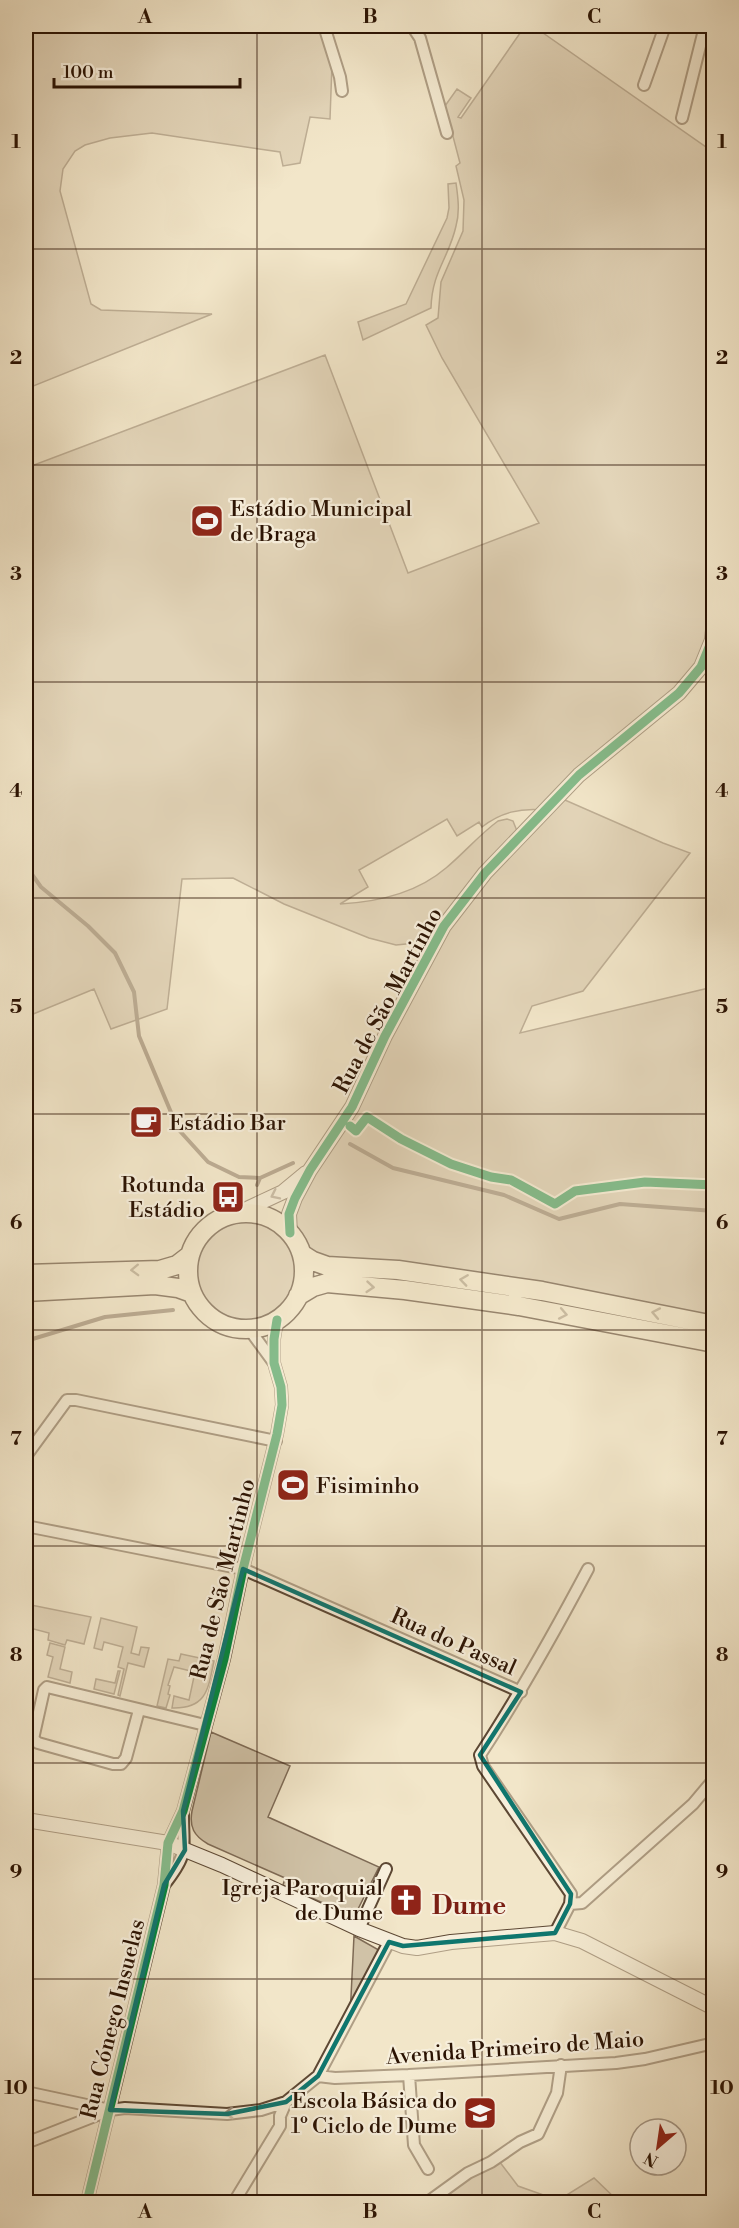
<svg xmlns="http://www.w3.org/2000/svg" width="739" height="2228" font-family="'Libre Bodoni',serif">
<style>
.green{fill:#d0c2a7;stroke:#7e6a55;stroke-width:1.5}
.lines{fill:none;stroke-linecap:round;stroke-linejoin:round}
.stream{stroke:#7a6652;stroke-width:4}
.minor-casing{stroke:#5d4834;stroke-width:14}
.tertiary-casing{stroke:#5d4834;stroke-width:16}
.primary-casing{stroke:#2b1303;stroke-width:21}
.minor{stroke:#f7efdc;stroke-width:10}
.tertiary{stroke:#f7efdc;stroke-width:14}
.primary{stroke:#f2e6c9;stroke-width:18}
.cycleway-casing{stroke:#f7efdc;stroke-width:13}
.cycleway{stroke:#00873e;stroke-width:9}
.oneway{stroke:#9b8c7a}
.oneway2{stroke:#988770}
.marked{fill:none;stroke:#0f766e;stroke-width:4.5;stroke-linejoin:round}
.grid{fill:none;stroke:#2b1303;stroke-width:1.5;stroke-opacity:0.55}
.labels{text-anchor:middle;stroke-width:4.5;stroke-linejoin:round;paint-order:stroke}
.poi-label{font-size:22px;fill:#2b1303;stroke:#f7efdc;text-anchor:start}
.street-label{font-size:22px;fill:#2b1303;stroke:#f7efdc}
.quarter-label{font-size:26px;font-weight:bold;fill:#7a1f14;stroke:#f7efdc}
.neatline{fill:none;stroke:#2b1303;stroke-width:2}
.grid-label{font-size:20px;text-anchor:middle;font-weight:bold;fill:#2b1303}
</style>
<rect width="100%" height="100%" fill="#f2e6c9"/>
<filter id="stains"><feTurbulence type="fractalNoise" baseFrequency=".00333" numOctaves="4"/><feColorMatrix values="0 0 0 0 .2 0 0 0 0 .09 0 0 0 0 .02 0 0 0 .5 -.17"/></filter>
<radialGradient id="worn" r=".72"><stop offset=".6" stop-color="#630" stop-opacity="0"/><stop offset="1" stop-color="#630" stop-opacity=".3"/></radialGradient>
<path class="green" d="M26 26H319L332 64 330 119 310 117 300 163 283 166 280 152 152 133 110 138 85 145 75 151 63 169 60 191 91 304 101 310 212 314 26 389Z
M525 26H533L713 152 714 620 701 667 558 797 663 843 690 853 583 991 532 1006 520 1033 713 987V1325L302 1254 290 1233 289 1214 444 926 544 810C520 808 501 812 482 827L479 822 457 836 447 819 359 870 368 887 340 904C377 902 417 893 446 868 464 853 479 835 498 821L507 819 513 821 517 831 460 894 431 936 416 943 396 945 369 938 284 904 233 878 182 879 167 1009 111 1029 94 989 26 1017V468L325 355 408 573 539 523 442 358 426 325 438 318 441 282 463 231 464 200 456 166 460 163 445 106 457 89 471 98 458 117 461 118Z
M456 183C458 197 460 212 456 226 449 258 432 271 431 308L363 340 358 322 406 304 447 218 449 208 448 184Z
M195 1271a51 51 0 1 1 102 0a51 51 0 1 1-102 0Z
M26 1604 91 1617 84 1644 67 1640 65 1645 48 1640 49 1633 26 1627Z
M101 1618 137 1627 131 1653 139 1655 141 1647 149 1648 144 1667 128 1663 120 1696 118 1695 124 1669 118 1667 123 1647 104 1642 102 1650 94 1648Z
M50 1643 65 1647 60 1669 72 1672 70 1683 48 1677 53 1657 47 1655Z
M181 1654 214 1661C208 1689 207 1709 172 1708L174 1696 189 1700 195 1672 174 1667 168 1685 170 1686 168 1694 170 1695 166 1708 157 1706 168 1659 179 1661Z
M118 1671H120L114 1694 94 1689 96 1679 115 1683Z
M211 1732 290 1766 268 1817 379 1867 354 1917 283 1885 285 1878 208 1844C194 1836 189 1827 192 1811Z
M354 1936 384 1953 350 2017Z
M499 2161 518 2186 549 2197 562 2198 594 2178 619 2202H433L469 2176Z"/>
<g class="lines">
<path class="stream" d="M26 866 41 887 88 926 115 953 134 992 139 1036 178 1129 208 1162 239 1177 260 1178 293 1163
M350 1144 393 1168 504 1195 559 1219 620 1204 714 1211
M257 1185 260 1178
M26 1341 105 1317 173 1310"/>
<g class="minor-casing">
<path id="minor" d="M324 26 340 77 342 91
M412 26 420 38 447 133
M644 85 665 26
M682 118 705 26
M249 1329 274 1363
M26 1456 67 1400H76L276 1441
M26 1526 243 1569 521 1692
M139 1710 126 1758 121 1764H113L38 1743 33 1739 44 1690 47 1687 205 1725
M164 1885C189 1853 183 1852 183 1814
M570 1904 582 1903 693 1804 714 1779
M359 1929 386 1869
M555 1933 570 1904 571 1894 483 1766 480 1755C520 1694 554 1633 588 1569
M409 2075 414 2145 428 2169
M318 2076 335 2078 409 2075 616 2063 645 2059 714 2043
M26 2092 110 2110
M26 2143 110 2110 125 2108 227 2114 261 2110 286 2102 318 2076 389 1942
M87 2202 164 1885 168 1843 183 1811 224 1659 243 1569 277 1434 282 1405 281 1387 274 1363V1339L277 1320
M234 2202 280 2126V2116L286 2102
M428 2202 468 2173 491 2162 520 2142 538 2134 557 2093 561 2065"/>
</g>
<g class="tertiary-casing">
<path id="tertiary" d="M236 1214 283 1192 306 1173
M290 1233 289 1214 295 1198 310 1170 352 1107 385 1036 444 926 485 873 579 775 679 693 701 667 712 640 714 620
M26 1820 168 1843 222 1865 359 1929 403 1946 417 1948 451 1942 555 1933 582 1941 714 2008"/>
</g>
<g class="primary-casing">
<path id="primary" d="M188 1271a58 58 0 1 1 116 0a58 58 0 1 1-116 0Z
M302 1254 313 1261 327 1266 398 1270 542 1291 714 1325
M26 1274 160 1270 177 1265 190 1255
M26 1292 155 1285 178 1288 192 1293
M298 1296 313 1287 327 1283 405 1290 519 1306 714 1343"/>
</g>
<use href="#minor" class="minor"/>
<use href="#tertiary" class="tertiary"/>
<use href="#primary" class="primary"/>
<g class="cycleway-casing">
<path id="cycleway" d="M350 1126 356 1131 367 1117 401 1139 451 1164 491 1177 511 1180 555 1204 575 1191 645 1182 714 1185
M290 1233 289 1214 295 1198 310 1170 352 1107 385 1036 444 926 485 873 579 775 679 693 701 667 712 640 714 620
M87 2202 164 1885 168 1843 183 1811 224 1659 243 1569 277 1434 282 1405 281 1387 274 1363V1339L277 1320"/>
</g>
<use href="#cycleway" class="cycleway"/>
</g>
<defs><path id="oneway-chevron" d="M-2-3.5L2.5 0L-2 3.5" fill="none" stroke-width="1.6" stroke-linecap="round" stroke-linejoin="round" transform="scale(1.5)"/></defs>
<g class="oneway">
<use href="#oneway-chevron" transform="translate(275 1195) rotate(154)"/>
<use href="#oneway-chevron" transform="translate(229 2113) rotate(177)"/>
</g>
<g class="oneway2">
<use href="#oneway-chevron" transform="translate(135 1270) rotate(178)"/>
<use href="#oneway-chevron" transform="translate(464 1280) rotate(-172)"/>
<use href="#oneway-chevron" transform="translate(370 1287) rotate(5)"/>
<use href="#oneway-chevron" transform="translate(656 1313) rotate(-169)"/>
<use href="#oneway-chevron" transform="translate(563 1314) rotate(11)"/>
</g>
<path d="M0 0H739V2228H0ZM243 1569 521 1692 480 1755 571 1894 570 1904 555 1933 403 1946 389 1942 318 2076 286 2102 227 2114 110 2110 164 1885 185 1850 183 1811Z" fill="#f2e6c9" fill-opacity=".55" fill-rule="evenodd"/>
<path class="marked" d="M243 1569 521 1692 480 1755 571 1894 570 1904 555 1933 403 1946 389 1942 318 2076 286 2102 227 2114 110 2110 164 1885 185 1850 183 1811Z"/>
<path class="grid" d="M257 26V2202M482 26V2202M26 249H714M26 465H714M26 682H714M26 898H714M26 1114H714M26 1330H714M26 1546H714M26 1763H714M26 1979H714"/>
<defs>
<g id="stadium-square" transform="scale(1.725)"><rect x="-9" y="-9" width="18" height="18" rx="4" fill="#8f2418" stroke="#f7efdc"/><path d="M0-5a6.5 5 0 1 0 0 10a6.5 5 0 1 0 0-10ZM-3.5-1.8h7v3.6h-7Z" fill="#fff"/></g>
<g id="cafe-square" transform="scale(1.725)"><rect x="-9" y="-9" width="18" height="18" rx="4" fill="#8f2418" stroke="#f7efdc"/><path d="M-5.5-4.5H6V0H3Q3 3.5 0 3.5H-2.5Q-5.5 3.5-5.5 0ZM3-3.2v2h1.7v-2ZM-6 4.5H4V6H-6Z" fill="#fff"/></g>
<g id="bus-square" transform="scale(1.725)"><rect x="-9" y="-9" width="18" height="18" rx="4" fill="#8f2418" stroke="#f7efdc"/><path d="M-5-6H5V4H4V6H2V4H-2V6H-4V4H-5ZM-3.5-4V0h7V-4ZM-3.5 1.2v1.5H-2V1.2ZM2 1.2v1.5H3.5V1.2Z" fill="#fff"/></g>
<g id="church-square" transform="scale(1.725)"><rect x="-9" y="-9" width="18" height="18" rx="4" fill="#8f2418" stroke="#f7efdc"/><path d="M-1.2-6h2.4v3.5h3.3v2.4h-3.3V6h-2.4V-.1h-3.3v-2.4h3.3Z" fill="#fff"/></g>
<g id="school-square" transform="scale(1.725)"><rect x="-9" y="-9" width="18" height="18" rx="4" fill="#8f2418" stroke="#f7efdc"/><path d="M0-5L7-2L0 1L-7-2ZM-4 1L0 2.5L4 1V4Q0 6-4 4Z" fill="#fff"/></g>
</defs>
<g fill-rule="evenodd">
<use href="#stadium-square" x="207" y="521"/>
<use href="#cafe-square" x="146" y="1122"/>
<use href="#bus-square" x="228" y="1197"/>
<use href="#stadium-square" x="293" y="1485"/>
<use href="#church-square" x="406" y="1900"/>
<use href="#school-square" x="480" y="2113"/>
</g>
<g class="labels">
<g class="poi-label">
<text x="230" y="516">Estádio Municipal<tspan x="230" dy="25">de Braga</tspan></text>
<text x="169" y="1130">Estádio Bar</text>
<text x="205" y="1192" text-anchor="end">Rotunda<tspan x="205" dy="25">Estádio</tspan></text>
<text x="316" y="1493">Fisiminho</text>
<text x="383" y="1895" text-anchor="end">Igreja Paroquial<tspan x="383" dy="25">de Dume</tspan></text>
<text x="457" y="2108" text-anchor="end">Escola Básica do<tspan x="457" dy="25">1º Ciclo de Dume</tspan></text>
</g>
<g class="street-label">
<text transform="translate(387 1000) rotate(-62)" y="8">Rua de São Martinho</text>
<text transform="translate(222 1579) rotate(-76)" y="8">Rua de São Martinho</text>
<text transform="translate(454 1641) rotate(24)" y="8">Rua do Passal</text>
<text transform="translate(112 2019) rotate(-76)" y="8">Rua Cónego Insuelas</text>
<text transform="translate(515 2047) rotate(-4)" y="8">Avenida Primeiro de Maio</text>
</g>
<g class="quarter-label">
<text x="469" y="1914">Dume</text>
</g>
</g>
<rect width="739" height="2228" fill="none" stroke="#f2e6c9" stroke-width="66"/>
<g transform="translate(658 2147) rotate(209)"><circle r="28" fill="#f7efdc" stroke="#a59785" stroke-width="1.5"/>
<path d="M0-4.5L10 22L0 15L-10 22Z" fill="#8f2418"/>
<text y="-9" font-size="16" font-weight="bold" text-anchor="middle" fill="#2b1303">N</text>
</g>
<path d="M54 78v9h186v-9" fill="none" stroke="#2b1303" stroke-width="3"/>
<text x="63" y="78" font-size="18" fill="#2b1303" stroke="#f7efdc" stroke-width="4.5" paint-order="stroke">100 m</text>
<rect x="33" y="33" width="673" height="2162" class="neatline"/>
<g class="grid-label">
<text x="145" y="23">A</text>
<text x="370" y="23">B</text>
<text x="594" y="23">C</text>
<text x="16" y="148">1</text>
<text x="722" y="148">1</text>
<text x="16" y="364">2</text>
<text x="722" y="364">2</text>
<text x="16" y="580">3</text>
<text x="722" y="580">3</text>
<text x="16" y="797">4</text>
<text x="722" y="797">4</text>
<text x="16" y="1013">5</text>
<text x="722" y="1013">5</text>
<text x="16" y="1229">6</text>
<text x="722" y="1229">6</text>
<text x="16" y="1445">7</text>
<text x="722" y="1445">7</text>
<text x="16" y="1661">8</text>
<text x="722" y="1661">8</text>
<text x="16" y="1878">9</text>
<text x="722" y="1878">9</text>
<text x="16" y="2094">10</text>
<text x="722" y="2094">10</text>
<text x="145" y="2218">A</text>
<text x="370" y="2218">B</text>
<text x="594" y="2218">C</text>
</g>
<rect width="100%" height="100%" filter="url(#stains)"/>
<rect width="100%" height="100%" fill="url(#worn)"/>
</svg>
